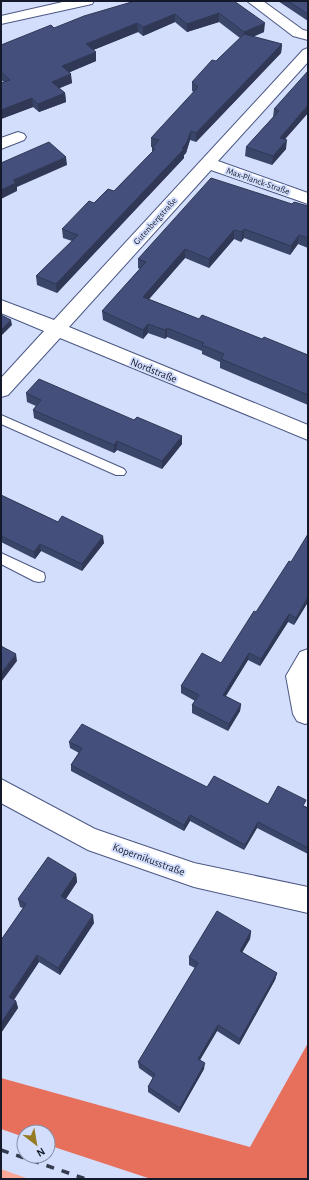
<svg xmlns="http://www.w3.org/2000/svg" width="309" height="1180" font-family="'Alegreya Sans',sans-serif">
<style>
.green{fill:#fba899}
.forest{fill:#e7705d}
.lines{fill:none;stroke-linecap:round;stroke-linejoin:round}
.lane-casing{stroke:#4c5884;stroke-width:2}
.street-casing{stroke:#4c5884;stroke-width:2}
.lane{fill:#fff;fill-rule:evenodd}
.street{fill:#fff;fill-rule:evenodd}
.rail{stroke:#353b4f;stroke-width:3.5;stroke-dasharray:8 8;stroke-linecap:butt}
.wall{fill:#3a456a}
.shaded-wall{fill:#303856}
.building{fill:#44507b;stroke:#303856}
.labels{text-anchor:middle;stroke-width:4;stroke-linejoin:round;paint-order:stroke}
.far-street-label{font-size:9px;fill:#14192b;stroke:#d3defc}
.street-label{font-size:11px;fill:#14192b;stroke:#d3defc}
</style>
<rect width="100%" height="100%" fill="#d3defc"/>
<path class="green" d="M1 1169 29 1179H1Z"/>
<path class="forest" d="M308 1043V1179H151L48 1145V1132H24V1137L1 1129V1078L250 1147Z"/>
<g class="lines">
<g class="lane-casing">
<path id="lane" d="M1 415 124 469 126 472 124 475H116L1 424Z
M1 553 44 573 45 577 44 581 39 582 34 581 1 564Z"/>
</g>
<g class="street-casing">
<path id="street" d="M67 1H94L92 4 1 24V16Z
M247 1H263L303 30 308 31V40L293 36Z
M308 48V62L218 161 308 193V204L211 170 69 327 308 425V440L60 338 8 395 1 397V378L44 331 1 313V300L54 320 303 50Z
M18 132 24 134 26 137 24 140 1 149V138Z
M308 649V723L305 724 297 721 293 714 286 676 300 652Z
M1 779 95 829 194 863 308 887V913L194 887 88 850 1 803Z"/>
</g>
<use href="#lane" class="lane"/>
<use href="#street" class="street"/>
<path class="rail" d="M1 1150 86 1179"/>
</g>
<path class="wall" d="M234 1 264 32 253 37 282 44 281 53 196 142 190 140 186 153 184 155V158L57 293 37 285 36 276 72 241 63 238 62 229 94 203 114 191 152 152V147H151V138L194 92 192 91V82L216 61 240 38 219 22 187 32 175 22 143 36 138 32 93 50 96 61 70 72 72 83 59 88 65 93 66 102 39 112 33 107 1 119V83L4 82 1 80V45L54 28Z
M278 1H308V21Z
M274 109 308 113 285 139 286 149 272 165 245 156 246 147 273 117Z
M292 204 308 206V248L298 244 290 255 244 238 241 242 234 239 209 268 185 258 149 299 199 319 308 355V405L220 368V362L202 354V351L167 337 165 339 148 333 143 339 103 320 102 311 140 269 138 268V259Z
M26 393 182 444 162 469 117 450 114 453 34 418 33 410 36 406 27 402Z
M1 495 58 522 104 543 82 571 41 551 35 559 1 542Z
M308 602 294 625 288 622 260 666 248 660 226 696 241 704 240 711 228 731 192 713V705L195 701 181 693V686L221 663 256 612Z
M69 742 207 787 268 804 305 806 308 808V854L257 828 244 850 190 821 184 831 71 771V765L79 753 70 748Z
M76 874 77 882 66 899 94 923 60 975 39 962 14 1000 16 1001 18 1008 1 1033V940L23 908 20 907 18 899Z
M251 931 250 939 242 952 277 973 275 980 239 1045 217 1031 200 1060 204 1069 179 1113 148 1092V1087L153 1078 139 1068 138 1062 195 968 189 965V957Z"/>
<path class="shaded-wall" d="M219 13V22L187 32V24Z
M175 14V22L143 36V27Z
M137 23 138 32 86 53V44Z
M265 23 264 32 244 40V32Z
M282 44 281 53 196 142V133Z
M96 52V61L63 75 62 66Z
M71 74 72 83 53 91 52 82Z
M65 93 66 102 39 112 38 104Z
M32 98 33 107 1 119V110Z
M308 105V113L279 146 280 138Z
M191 131 190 140 186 153 184 155V158L57 293 56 284 182 148Z
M287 140 286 149 272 165 273 156Z
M66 157 67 165 17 187V191L1 199V190L13 180Z
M244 229V238L241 242 242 232Z
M234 230V239L209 268V259Z
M299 235 298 244 290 255 291 246Z
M185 249V258L143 306V297Z
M11 320 12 325 1 336V330Z
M148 324V333L143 339V330Z
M167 328V337L165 339V330Z
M182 436V444L162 469V461Z
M117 441V450L114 453V445Z
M103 536 104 543 82 571V564Z
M40 544 41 551 35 559 34 552Z
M308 597V602L294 625 296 618Z
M289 614 288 622 260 666 261 659Z
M249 653 248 660 222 702 223 695Z
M16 654 17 661 1 682V673Z
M241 704 240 711 228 731 229 724Z
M190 815V821L184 831V825Z
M258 822 257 828 244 850 245 845Z
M76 874 77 882 62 904 61 896Z
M93 915 94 923 60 975 58 968Z
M251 931 250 939 239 958 240 951Z
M37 955 39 962 11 1003 9 997Z
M277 973 275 980 239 1045 240 1039Z
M16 1001 18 1008 1 1033V1023Z
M218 1025 217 1031 197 1065 198 1059Z
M205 1063 204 1069 179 1113 180 1108Z"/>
<path class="building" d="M135 1H234L265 23 244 32 219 13 187 24 175 14 143 27 137 23 86 44 96 52 62 66 71 74 52 82 65 93 38 104 32 98 1 110V83L10 80 1 72V45L51 25 54 28 84 16Z
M288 1H308V14Z
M244 34 282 44 196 133 191 131 186 144 182 148 184 149 56 284 36 276 78 235 62 229 89 201 94 203 108 189 114 191 155 149 152 148 159 140 151 138 198 87 192 82 212 60 216 61Z
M308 71V105L280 138 287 140 273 156 246 147 279 111 274 109Z
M49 142 66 157 13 180 16 183 1 190V163Z
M211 178 292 204 294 202 308 206V238L299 235 291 246 244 229 242 232 234 230 209 259 185 249 143 297 199 319 202 315 262 339 264 337 308 355V395L221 359 224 354 202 345 204 343 167 328 165 330 148 324 143 330 102 311 146 262 138 259Z
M1 315 11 320 1 330Z
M39 379 134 420 137 417 182 436 162 461 117 441 114 445 33 410 41 400 26 393Z
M1 495 58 522 62 516 103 536 82 564 40 544 34 552 1 536Z
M308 534V597L296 618 289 614 261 659 249 653 223 695 241 704 229 724 192 705 199 695 181 686 202 653 221 663 254 611 256 612 289 561 291 562Z
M1 646 16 654 1 673Z
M82 724 207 787 214 776 268 804 278 786 306 800 303 806 308 808V848L258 822 245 845 190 815 184 825 71 765 82 748 69 742Z
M48 857 76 874 61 896 93 915 58 968 37 955 9 997 16 1001 1 1023V940L26 904 18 899Z
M217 911 251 931 240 951 277 973 240 1039 218 1025 198 1059 205 1063 180 1108 148 1087 155 1074 138 1062 198 963 189 957Z"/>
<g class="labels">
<g class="far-street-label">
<text transform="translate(258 181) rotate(19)" y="3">Max-Planck-Straße</text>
<text transform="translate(155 221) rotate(-48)" y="3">Gutenbergstraße</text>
</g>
<g class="street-label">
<text transform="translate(154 370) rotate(22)" y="4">Nordstraße</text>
<text transform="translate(149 859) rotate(20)" y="4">Kopernikusstraße</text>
</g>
</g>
<rect width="309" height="1180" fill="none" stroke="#14192b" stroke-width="4"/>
<g transform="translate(36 1144) rotate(149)"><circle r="19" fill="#d3defc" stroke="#878fa8"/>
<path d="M0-3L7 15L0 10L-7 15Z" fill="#967b23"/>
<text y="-6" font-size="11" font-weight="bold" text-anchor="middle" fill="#14192b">N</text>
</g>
</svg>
